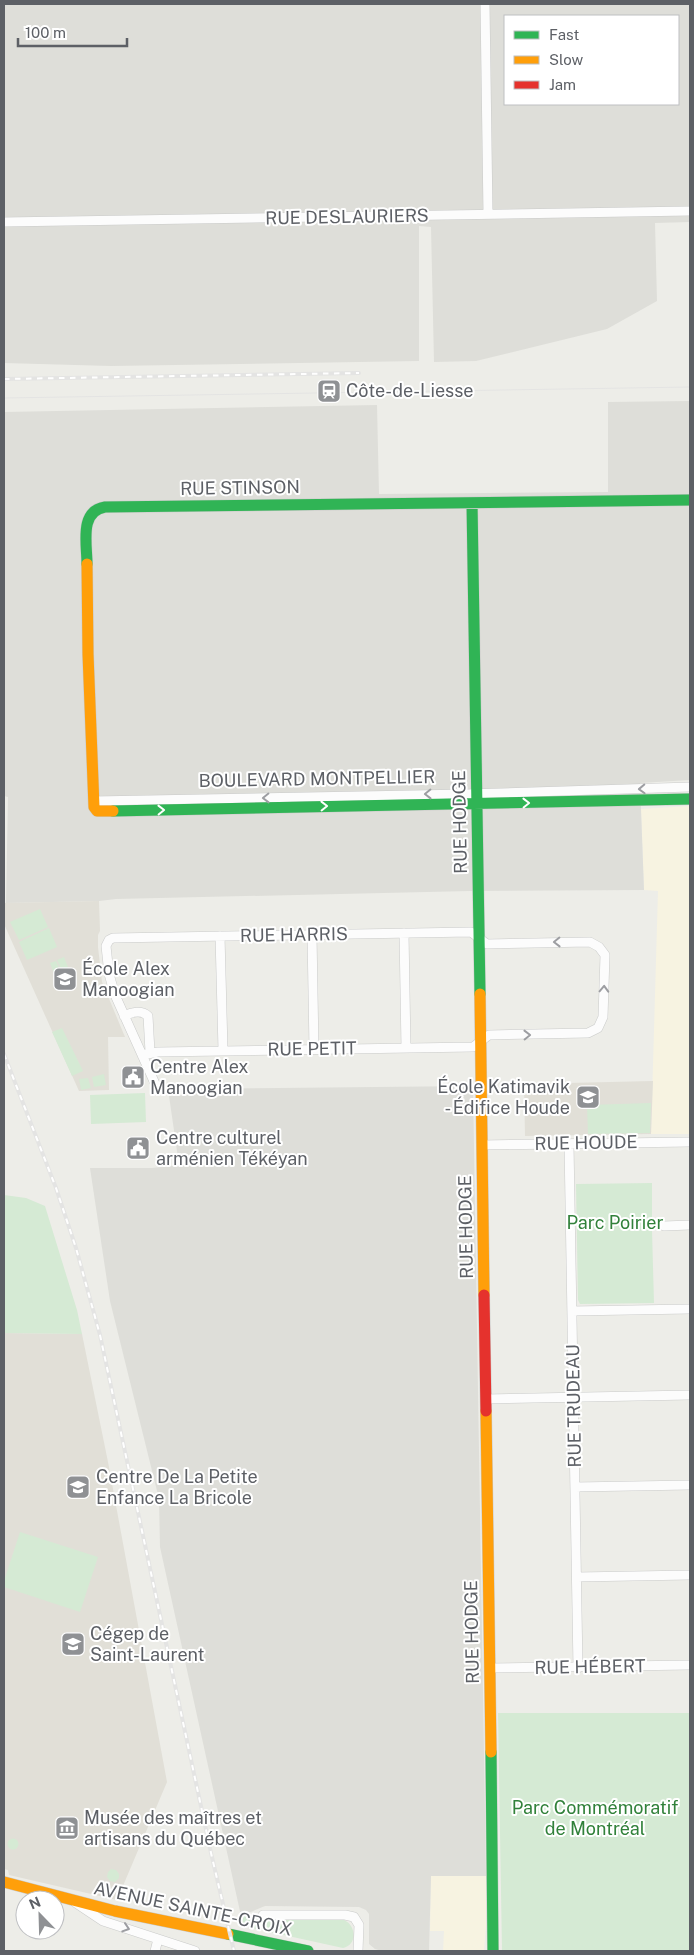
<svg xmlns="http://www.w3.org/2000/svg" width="694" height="1955" font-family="'Public Sans',sans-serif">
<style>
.commercial{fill:#f7f3e1}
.industrial{fill:#deded9;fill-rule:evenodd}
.education{fill:#e1dfd7}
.green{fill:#d5ead4}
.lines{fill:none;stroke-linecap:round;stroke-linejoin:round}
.street-casing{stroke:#cacbca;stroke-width:10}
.fast-casing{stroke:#cacac9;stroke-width:12}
.slow-casing{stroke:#cacac9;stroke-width:12}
.jam-casing{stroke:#cacac9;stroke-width:12}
.street{stroke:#fcfcfc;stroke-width:9}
.fast{stroke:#30b455;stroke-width:11}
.slow{stroke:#ff9f0a;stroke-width:11}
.jam{stroke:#e5322d;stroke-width:11}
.tram{stroke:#e4e4e3;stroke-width:1}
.rail-casing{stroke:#e4e4e3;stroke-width:4}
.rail{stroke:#fff;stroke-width:2;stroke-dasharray:5.5;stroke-linecap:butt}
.oneway{stroke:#9d9ea2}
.oneway2{stroke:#fff}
.labels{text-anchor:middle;stroke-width:4;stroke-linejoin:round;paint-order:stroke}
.street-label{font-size:18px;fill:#5d6066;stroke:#fff}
.poi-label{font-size:18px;fill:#5d6066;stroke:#fff;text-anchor:start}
.park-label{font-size:18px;fill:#31813a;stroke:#fff}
</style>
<rect width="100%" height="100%" fill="#edede8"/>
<path class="commercial" d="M690 806V1134H651L658 891 644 890 641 809Z
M431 1876H486V1926L484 1951H443L444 1931H430Z"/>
<path class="industrial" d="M4 4H690V222L655 223 657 301 607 329 476 361 434 362 431 227 419 226V361L111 366 4 363ZM505 16H678V104H505Z
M690 401V780L640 783 644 890 470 891 116 899 99 901 6 903 8 797 4 796V412L377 405 379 494 608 492V402Z
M473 1086 486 1876H431L429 1951H382L375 1949 369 1944V1914L366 1910 359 1907 265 1906 241 1916 160 1547 159 1499 110 1301 90 1168H152L179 1165 168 1089Z"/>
<path class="education" d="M99 901 100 931 98 935V947L102 982 125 1037H108L109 1090 79 1091 4 924V903Z
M653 1081 651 1134 525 1136 524 1084Z
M4 1333 82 1334 108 1462 167 1782 117 1900 9 1875 8 1870 4 1869Z"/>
<path class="green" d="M40 909 48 927 19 940 10 922Z
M49 928 57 947 27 960 19 942Z
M64 957 71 975 65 978 57 960Z
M56 961 64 978 57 981 50 963Z
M62 1028 83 1071 72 1076 52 1032Z
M104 1074 106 1085 94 1087 92 1077Z
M88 1078 91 1088 81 1090 79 1079Z
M145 1093 146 1122 91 1124 90 1095Z
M651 1103 650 1133 588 1134 587 1105Z
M652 1183V1222H657V1230H652L654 1303 580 1304 578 1300 576 1184Z
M4 1195 26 1198 45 1206 77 1310 82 1334 4 1333Z
M20 1532 98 1557 80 1612 4 1587V1581Z
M498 1713H690V1951H502Z
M7.5 1844a5.5 5.5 0 1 1 11 0a5.5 5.5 0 1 1-11 0Z
M111 1869 116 1870 119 1874V1878L115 1882 110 1881 107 1877 108 1872Z
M245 1916 268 1920H344C356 1925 358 1945 343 1948L243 1926 241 1917Z"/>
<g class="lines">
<g class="street-casing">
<path id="street" d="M485 4 488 214
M4 222 690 211
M94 801 467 794 690 787
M404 933 406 1048
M312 935 314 1049
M220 936 223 1050
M124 1016C132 1012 142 1010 148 1016L150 1052
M142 1055 158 1052 473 1047 489 1035 588 1033 598 1028 603 1017 605 955 599 947 590 942 487 944 471 932 113 938 109 940 106 946 109 974 115 995 157 1088
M569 1144 578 1668
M482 1145 690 1142
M664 1226 690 1225
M572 1311 690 1309
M486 1399 690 1395
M575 1487 690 1485
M577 1577 690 1575
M490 1668 690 1665
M76 1903 103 1921 195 1951
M263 1915H345L354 1917 359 1925 358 1951
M155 1951 158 1939"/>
</g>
<g class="fast-casing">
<path id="fast" d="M472 503 480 994
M87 564C87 544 79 511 105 507L690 500
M113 811 690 799
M491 1752 493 1951
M228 1934 308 1951"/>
</g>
<g class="slow-casing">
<path id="slow" d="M87 564 88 654 94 807 97 811H113
M480 994 484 1295
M486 1411 491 1752
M4 1882 115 1911 228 1934"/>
</g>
<g class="jam-casing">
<path id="jam" d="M484 1295 486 1411"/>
</g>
<use href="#street" class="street"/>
<use href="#fast" class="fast"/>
<use href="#slow" class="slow"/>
<use href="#jam" class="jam"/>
<path class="tram" d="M4 398 690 387"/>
<g class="rail-casing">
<path id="rail" d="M4 379 359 373
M4 1054 56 1188 76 1248 100 1335 211 1853 234 1951"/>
</g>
<use href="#rail" class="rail"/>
</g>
<defs><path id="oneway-chevron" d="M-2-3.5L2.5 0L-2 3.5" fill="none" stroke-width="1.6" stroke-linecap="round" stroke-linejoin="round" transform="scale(1.25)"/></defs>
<g class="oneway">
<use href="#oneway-chevron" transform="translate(642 789) rotate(178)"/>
<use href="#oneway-chevron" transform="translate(428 794) rotate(179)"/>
<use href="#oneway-chevron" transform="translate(266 798) rotate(179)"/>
<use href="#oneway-chevron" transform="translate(557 942) rotate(179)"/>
<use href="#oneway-chevron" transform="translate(604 989) rotate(-88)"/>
<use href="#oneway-chevron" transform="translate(527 1035) rotate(-1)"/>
<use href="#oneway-chevron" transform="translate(126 1928) rotate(18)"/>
</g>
<g class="oneway2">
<use href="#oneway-chevron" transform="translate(526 803) rotate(-1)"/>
<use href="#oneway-chevron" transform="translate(324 806) rotate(-1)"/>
<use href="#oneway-chevron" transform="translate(161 810) rotate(-1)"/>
</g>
<defs>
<g id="station-square" transform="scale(1.25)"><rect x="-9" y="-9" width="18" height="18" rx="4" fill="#8f9194" stroke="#fff"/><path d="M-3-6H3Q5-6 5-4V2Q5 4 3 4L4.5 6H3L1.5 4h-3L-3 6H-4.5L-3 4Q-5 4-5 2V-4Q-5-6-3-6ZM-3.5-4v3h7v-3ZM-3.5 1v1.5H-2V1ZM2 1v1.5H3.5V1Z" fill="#fff"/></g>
<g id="school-square" transform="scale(1.25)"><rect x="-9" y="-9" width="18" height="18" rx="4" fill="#8f9194" stroke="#fff"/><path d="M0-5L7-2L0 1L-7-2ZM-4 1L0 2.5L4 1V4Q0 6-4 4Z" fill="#fff"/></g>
<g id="civic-square" transform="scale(1.25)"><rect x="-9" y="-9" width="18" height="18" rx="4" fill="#8f9194" stroke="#fff"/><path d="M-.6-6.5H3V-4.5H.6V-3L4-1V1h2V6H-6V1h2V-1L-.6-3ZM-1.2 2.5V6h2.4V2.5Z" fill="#fff"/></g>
<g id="university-square" transform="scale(1.25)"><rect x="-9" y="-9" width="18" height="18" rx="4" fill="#8f9194" stroke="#fff"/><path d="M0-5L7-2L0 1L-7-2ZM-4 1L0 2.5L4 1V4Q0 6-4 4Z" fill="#fff"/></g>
<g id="museum-square" transform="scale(1.25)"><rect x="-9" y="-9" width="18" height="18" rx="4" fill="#8f9194" stroke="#fff"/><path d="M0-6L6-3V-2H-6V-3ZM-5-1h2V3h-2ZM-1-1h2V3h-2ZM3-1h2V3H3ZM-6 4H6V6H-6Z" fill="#fff"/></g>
</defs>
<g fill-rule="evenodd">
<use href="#station-square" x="329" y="391"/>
<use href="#school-square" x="65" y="979"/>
<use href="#civic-square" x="133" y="1077"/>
<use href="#school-square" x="588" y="1097"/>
<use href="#civic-square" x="138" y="1148"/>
<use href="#school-square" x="78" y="1487"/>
<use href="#university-square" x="73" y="1644"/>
<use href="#museum-square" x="67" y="1828"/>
</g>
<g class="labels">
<g class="street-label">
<text transform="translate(347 217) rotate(-1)" y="6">RUE DESLAURIERS</text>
<text transform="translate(240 488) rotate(-1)" y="6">RUE STINSON</text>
<text transform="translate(317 779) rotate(-1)" y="6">BOULEVARD MONTPELLIER</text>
<text transform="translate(460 822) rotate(-91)" y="6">RUE HODGE</text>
<text transform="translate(294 935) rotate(-1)" y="6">RUE HARRIS</text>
<text transform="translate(312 1049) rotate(-1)" y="6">RUE PETIT</text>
<text transform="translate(586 1143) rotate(-1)" y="6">RUE HOUDE</text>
<text transform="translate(466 1227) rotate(-91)" y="6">RUE HODGE</text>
<text transform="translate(574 1406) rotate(-91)" y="6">RUE TRUDEAU</text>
<text transform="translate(472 1632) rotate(-91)" y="6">RUE HODGE</text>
<text transform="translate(590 1667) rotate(-1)" y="6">RUE HÉBERT</text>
<text transform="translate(193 1909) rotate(12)" y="6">AVENUE SAINTE-CROIX</text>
</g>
<g class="poi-label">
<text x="346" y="397">Côte-de-Liesse</text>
<text x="82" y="975">École Alex<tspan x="82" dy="21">Manoogian</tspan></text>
<text x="150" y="1073">Centre Alex<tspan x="150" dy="21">Manoogian</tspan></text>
<text x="570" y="1093" text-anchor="end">École Katimavik<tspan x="570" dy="21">- Édifice Houde</tspan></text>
<text x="156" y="1144">Centre culturel<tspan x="156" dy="21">arménien Tékéyan</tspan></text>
<text x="96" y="1483">Centre De La Petite<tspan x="96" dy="21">Enfance La Bricole</tspan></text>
<text x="90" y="1640">Cégep de<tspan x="90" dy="21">Saint-Laurent</tspan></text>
<text x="84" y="1824">Musée des maîtres et<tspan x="84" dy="21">artisans du Québec</tspan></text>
</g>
<g class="park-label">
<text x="615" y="1229">Parc Poirier</text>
<text x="595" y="1814">Parc Commémoratif<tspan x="595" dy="21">de Montréal</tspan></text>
</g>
</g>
<rect width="694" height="1955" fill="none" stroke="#5d6066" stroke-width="10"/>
<rect x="504" y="15" width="175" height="90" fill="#ffffff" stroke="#bebfc2"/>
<rect x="514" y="31" width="25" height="8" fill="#30b455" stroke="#bebfc2"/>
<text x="549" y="40" font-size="15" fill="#5d6066">Fast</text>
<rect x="514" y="56" width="25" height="8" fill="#ff9f0a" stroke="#bebfc2"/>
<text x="549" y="65" font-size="15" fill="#5d6066">Slow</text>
<rect x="514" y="81" width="25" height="8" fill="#e5322d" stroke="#bebfc2"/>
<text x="549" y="90" font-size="15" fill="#5d6066">Jam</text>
<g transform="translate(40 1915) rotate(337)"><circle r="24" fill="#ffffff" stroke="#bebfc2"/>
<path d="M0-4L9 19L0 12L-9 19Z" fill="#8f9194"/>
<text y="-8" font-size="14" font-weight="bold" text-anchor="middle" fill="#5d6066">N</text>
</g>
<path d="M18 38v8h109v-8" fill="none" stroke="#5d6066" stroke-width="2.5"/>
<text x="25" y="38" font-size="15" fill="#5d6066" stroke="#ffffff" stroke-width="4" paint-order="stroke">100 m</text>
</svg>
